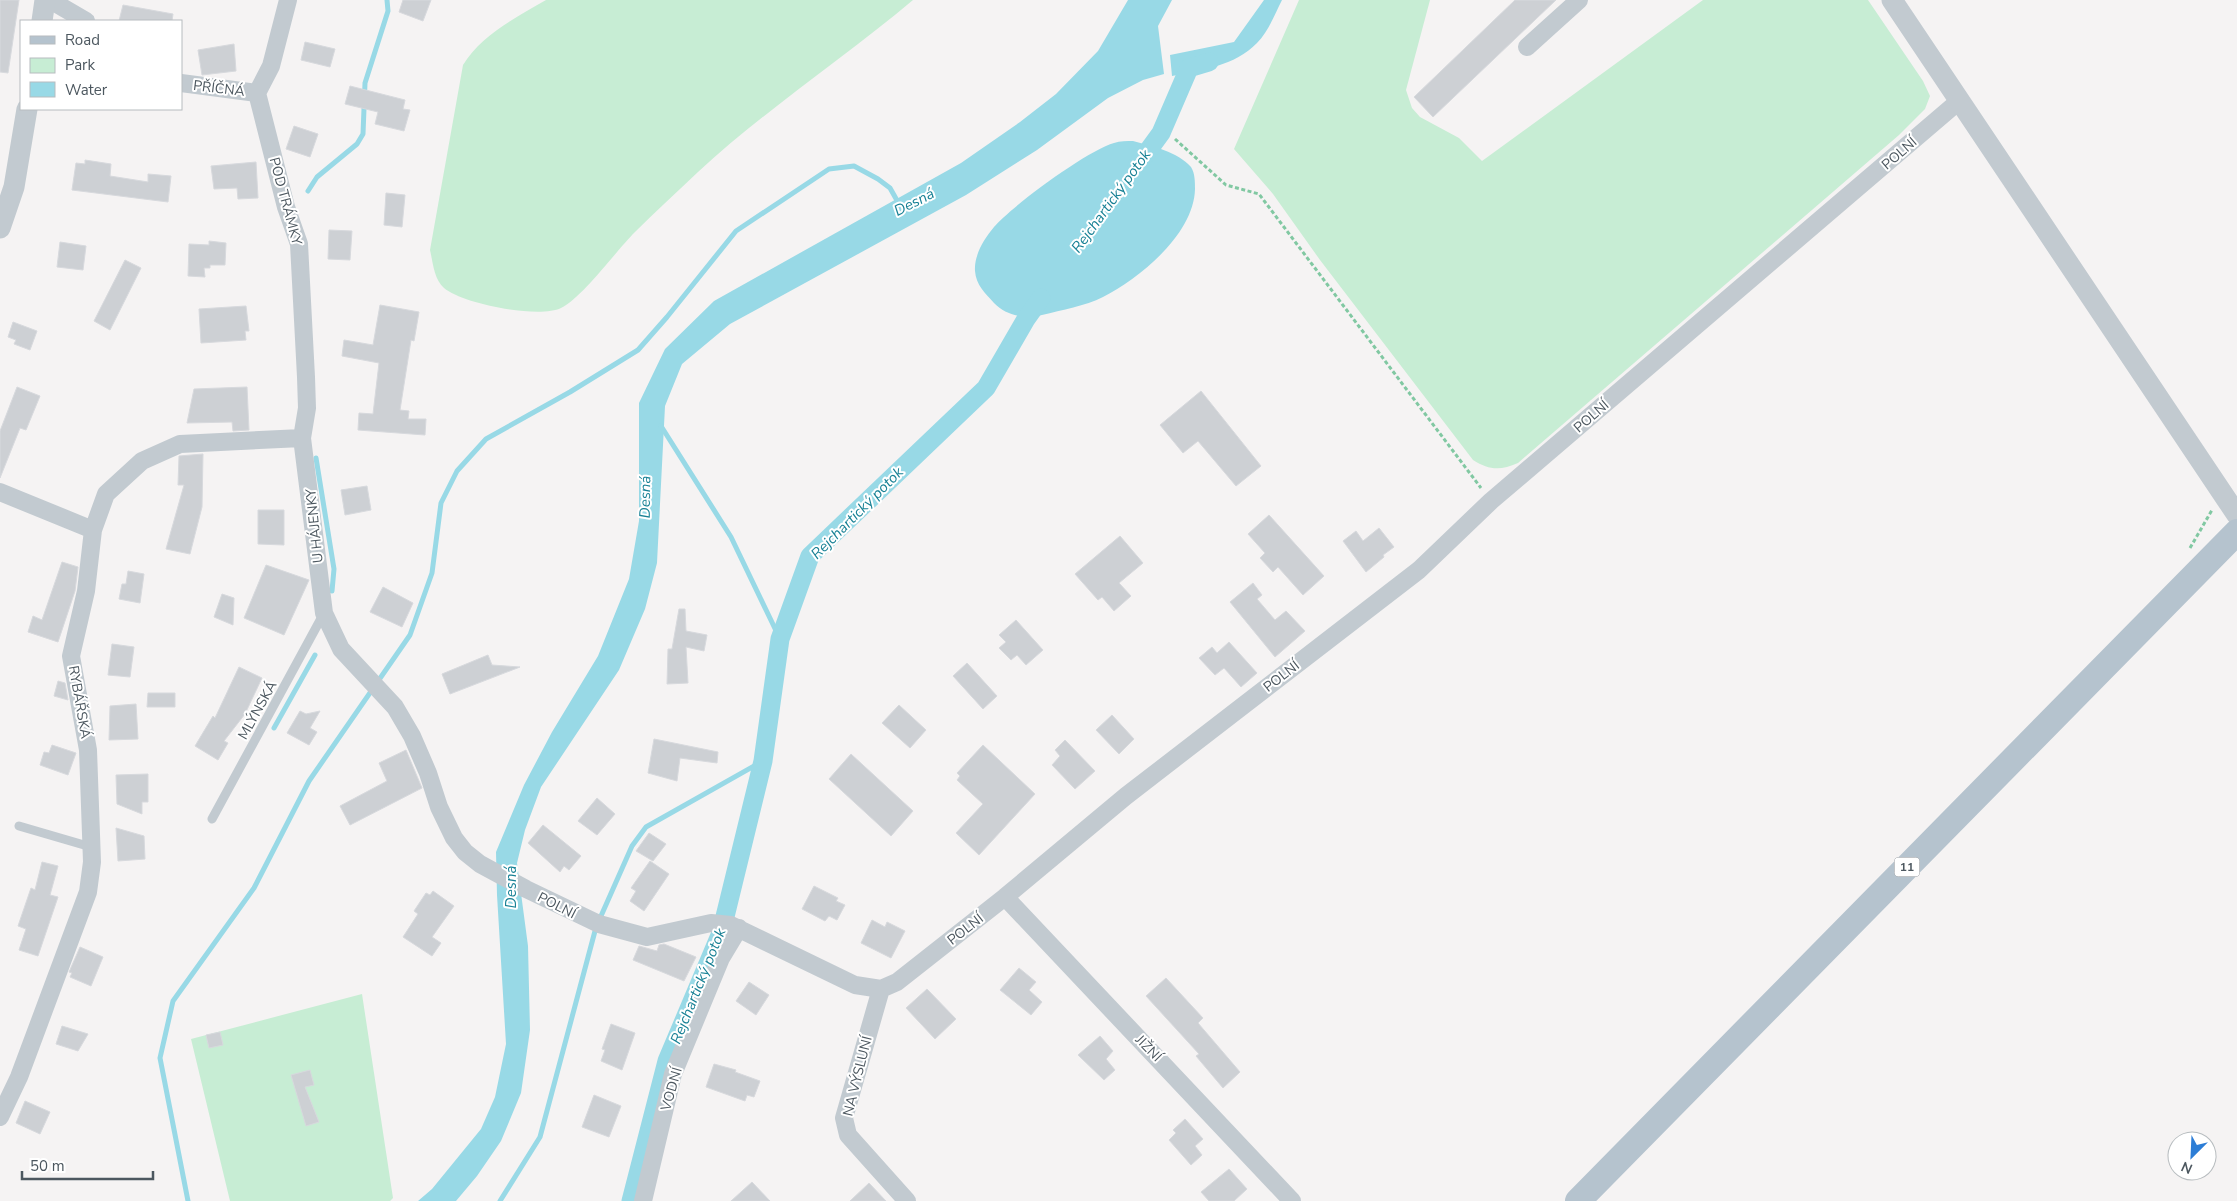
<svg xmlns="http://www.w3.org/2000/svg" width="2237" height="1201" font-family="'Nunito Sans',sans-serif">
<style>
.green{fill:#c7edd4}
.water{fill:#98d9e6}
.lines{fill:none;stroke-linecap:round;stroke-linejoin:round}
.stream{stroke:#98d9e6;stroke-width:5}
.canal{stroke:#98d9e6;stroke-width:19}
.building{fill:#cdd0d4;stroke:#d7d9dd}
.path{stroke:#81c8a2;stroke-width:3;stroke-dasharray:4 2.5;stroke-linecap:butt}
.service{stroke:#c2cad0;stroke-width:9}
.minor{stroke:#c2cad0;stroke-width:18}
.tertiary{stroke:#c2cad0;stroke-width:21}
.primary{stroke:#b5c3ce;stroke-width:26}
.labels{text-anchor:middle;stroke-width:4;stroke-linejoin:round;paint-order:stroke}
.shield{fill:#fff;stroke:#82898f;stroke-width:1}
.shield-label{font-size:12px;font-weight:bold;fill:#4c575f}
.street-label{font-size:14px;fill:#4c575f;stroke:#fff}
.water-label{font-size:15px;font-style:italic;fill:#188195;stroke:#fff}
</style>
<rect width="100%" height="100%" fill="#f5f3f3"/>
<path class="green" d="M546 0H913C843 59 765 110 698 172 677 192 655 212 635 232 616 251 582 298 561 308 539 319 463 304 444 288 434 279 433 263 430 250L463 65C481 35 517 17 546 0Z
M1299 0H1430L1406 90 1412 108 1420 117 1459 138 1482 161 1703 0H1868L1923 81 1930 96 1925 109 1899 135 1518 463C1500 471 1489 470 1473 460L1320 260 1273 194 1234 149Z
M362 994 393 1198 390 1201H230L191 1039Z"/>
<path class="water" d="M1128 0H1172L1158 26 1164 74 1143 80 1108 98 1037 150 966 195 730 324 682 364 665 406 657 563 645 609 619 670 541 787 525 830 517 863 528 946 530 1030 521 1093 501 1141 477 1176 456 1201H418L432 1189 481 1129 495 1097 506 1044 497 895 496 852 524 785 552 732 598 656 629 579 639 521V403L665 349 714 301 961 163 1020 122 1056 94 1098 51Z
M1264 0H1282C1275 14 1268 32 1257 43 1235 66 1201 70 1172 76L1170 55 1234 42Z
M1133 141C1152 146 1178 152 1191 167 1195 173 1195 182 1195 189 1194 234 1140 278 1103 297 1085 306 1062 310 1042 315 1024 319 1007 316 994 303 985 293 976 285 975 271 974 255 984 239 994 227 1012 206 1088 150 1114 143 1120 141 1127 141 1133 141Z"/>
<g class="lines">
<path class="stream" d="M308 191 317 177 357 144 363 134 365 83 388 11 387 0
M661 426 731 537 780 639
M316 458 334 569 332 591
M274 728 315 655
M601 916 632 846 646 827 763 761
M188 1201 160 1058 173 1001 254 888 309 781 410 635 432 573 441 503 457 471 486 439 570 392 638 350 667 317 736 231 829 169 854 166 878 179 890 188 899 204
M500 1201 540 1137 595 931"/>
<path class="canal" d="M1137 166 1161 133 1189 68 1209 62
M631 1201 667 1061 721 933 763 761 780 639 810 556 986 388 1026 319 1041 298"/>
</g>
<path class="building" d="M0 0H19L8 73 0 72Z
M403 0H431L423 21 399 12Z
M1515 0H1556L1433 117 1414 97Z
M123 5 173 14 172 21H119Z
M305 42 335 49 330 67 301 60Z
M234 44 236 71 202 75 198 50Z
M350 86 405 100 403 109 410 110 404 131 375 124 378 112 345 104Z
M294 126 318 134 310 157 286 149Z
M85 160 111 164 110 176 148 182V174L171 176 168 202 72 190 76 163 85 164Z
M256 162 258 198 238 199 237 188 214 189 211 166Z
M386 193 405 195 402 227 384 225Z
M329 230 352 231 350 260 328 259Z
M209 241 226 243 225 265H210V268H204L205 277 188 276 189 244 209 245Z
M60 242 86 246 83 270 57 267Z
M125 260 141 268 110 330 94 321Z
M380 305 419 312 414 341 411 340 400 410 409 411 408 419H426L425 435 358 430 359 413 373 414 379 363 342 356 344 340 373 345Z
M246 306 249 331H245L246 340 201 343 199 309Z
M13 322 37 331 30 350 14 344 16 340 8 337Z
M17 387 40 396 26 430 20 428 0 478V431Z
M247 387 249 430 233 431 232 422 187 423 194 389Z
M1201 391 1261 466 1236 486 1198 441 1183 453 1160 425Z
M203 454 202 507 190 554 166 549 184 485H178L179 456Z
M367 486 371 510 345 515 341 490Z
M258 510H284V545L258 544Z
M1269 515 1324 576 1303 595 1278 567 1273 572 1260 558 1265 553 1248 534Z
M1379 528 1394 547 1383 555 1384 557 1366 572 1343 541 1356 531 1363 541Z
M1120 536 1143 563 1119 583 1131 596 1114 611 1102 597 1098 600 1075 574Z
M62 562 78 567 75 591 58 642 28 632 33 616 42 620Z
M266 565 309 580 284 635 244 618Z
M128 571 144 574 140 603 119 599 122 584H126Z
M1253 583 1262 595 1257 599 1275 620 1286 611 1305 631 1275 657 1230 602Z
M383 587 413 603 402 627 370 612Z
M222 594 234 598 233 625 214 617Z
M679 609H685L686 631 707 635 704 651 686 647 688 683 667 684 668 649H672Z
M1016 620 1043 650 1026 665 1017 655 1011 660 999 648 1006 642 999 635Z
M1229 642 1257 673 1241 687 1224 668 1215 675 1199 658 1212 647 1217 653Z
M112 644 134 647 130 677 108 675Z
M488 655 492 665 520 667 450 694 442 674Z
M967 663 997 696 983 709 953 676Z
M239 667 262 678 245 714 224 741 228 743 218 760 195 746 213 716 215 718Z
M58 681 65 683 68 700 54 696Z
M148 693H175V707H147Z
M136 704 138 739 109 740 110 706Z
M899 705 926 730 910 748 882 723Z
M300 711 306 714 320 711 310 728 317 732 309 745 287 733Z
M1112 715 1134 739 1119 754 1096 730Z
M654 739 718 752 717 763 680 758 677 781 648 773Z
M1065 740 1095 771 1075 789 1052 765 1060 756 1055 750Z
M52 745 76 753 68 775 40 765 44 752 49 753Z
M983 745 1035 794 979 855 956 833 983 804 957 780 960 776 957 773Z
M406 750 422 788 350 825 340 806 387 781 379 763Z
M851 754 913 811 891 836 829 779Z
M148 774V802H142V814L117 804 116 775Z
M597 798 615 814 597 835 578 821Z
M543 825 581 856 569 870 564 866 560 872 528 843Z
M116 828 144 836 145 859 118 861Z
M649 833 666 844 653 861 636 851Z
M650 861 669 874 644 911 630 901 636 891 631 888Z
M42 862 58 866 50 895 58 897 38 956 19 950 26 929 18 926 31 888 35 890Z
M814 886 838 898 836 901 845 905 837 920 829 916 825 921 802 909Z
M433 891 454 906 432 937 441 943 432 956 403 937 418 914 414 911 426 893 430 895Z
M872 920 885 927 887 922 905 931 891 958 861 943Z
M664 944 696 957 684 981 633 960 639 946 657 951 659 945Z
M80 947 103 957 91 986 70 977 72 973 69 972Z
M1019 968 1036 982 1029 990 1042 1002 1031 1015 1000 990Z
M1166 978 1203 1018 1198 1023 1240 1072 1223 1088 1196 1056 1199 1054 1146 996Z
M749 982 769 995 756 1015 736 1001Z
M927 989 956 1019 935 1039 906 1008Z
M611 1024 635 1033 622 1070 601 1061 605 1050 602 1049Z
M62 1026 88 1034 78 1051 56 1044Z
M220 1032 223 1045 209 1048 206 1035Z
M1100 1036 1113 1051 1106 1059 1115 1070 1104 1080 1078 1055Z
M714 1064 736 1070 735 1072 760 1081 754 1097 747 1095 745 1101 706 1087Z
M310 1070 314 1085 305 1087 319 1122 306 1126 291 1075Z
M594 1095 621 1106 609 1137 582 1127Z
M25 1101 50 1112 40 1134 16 1123Z
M1185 1119 1203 1139 1195 1146 1202 1155 1191 1165 1169 1140 1176 1133 1173 1130Z
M1229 1169 1247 1189 1234 1201H1209L1201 1192Z
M752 1182 770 1201H731Z
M869 1183 886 1201H850Z"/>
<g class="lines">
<path class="path" d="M1175 139 1226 185 1259 194 1481 488
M2190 548 2212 510"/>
<path class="service" d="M212 819 324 613
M19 826 91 847"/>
<path class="minor" d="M50 0 86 21
M288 0 271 66 257 93 286 207 299 244 306 377 307 408 302 438
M1527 47 1579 0
M181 83 257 93
M0 492 93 530 106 494 142 461 180 444 302 438 324 613 341 649 395 707 412 736 428 773 439 807 454 838 465 852 480 864 526 889 599 924 647 937 711 923 731 925 855 985 881 989 897 982 1005 897 1126 796 1419 570 1491 501 1959 101
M1005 897 1292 1201
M881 989 844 1118 848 1135 907 1201
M0 1117 19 1077 88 892 92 862 88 750 71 656 86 591 93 530
M643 1201 673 1074 721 958 739 928"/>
<path class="tertiary" d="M1892 0 2237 515
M42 21 45 0
M0 228 14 187 27 109"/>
<path class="primary" d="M1578 1201 2237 532"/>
</g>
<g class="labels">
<rect class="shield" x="1894.5" y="857.5" width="25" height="19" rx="4"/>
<g class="shield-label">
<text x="1907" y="871">11</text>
</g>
<g class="street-label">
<text transform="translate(219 88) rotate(7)" y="5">PŘÍČNÁ</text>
<text transform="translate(1899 153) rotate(-41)" y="5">POLNÍ</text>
<text transform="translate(286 201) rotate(75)" y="5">POD TRÁMKY</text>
<text transform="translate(1591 416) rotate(-41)" y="5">POLNÍ</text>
<text transform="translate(314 526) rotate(-96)" y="5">U HÁJENKY</text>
<text transform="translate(1281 676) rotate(-38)" y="5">POLNÍ</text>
<text transform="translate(80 702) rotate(80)" y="5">RYBÁŘSKÁ</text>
<text transform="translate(257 710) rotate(-61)" y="5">MLÝNSKÁ</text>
<text transform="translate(557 905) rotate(27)" y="5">POLNÍ</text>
<text transform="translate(965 929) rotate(-38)" y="5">POLNÍ</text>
<text transform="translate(1149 1048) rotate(46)" y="5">JIŽNÍ</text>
<text transform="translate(857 1076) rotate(-76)" y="5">NA VÝSLUNÍ</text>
<text transform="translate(671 1089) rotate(-74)" y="5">VODNÍ</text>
</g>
<g class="water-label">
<text transform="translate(1111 201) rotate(-54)" y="5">Rejchartický potok</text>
<text transform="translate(914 202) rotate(-27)" y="5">Desná</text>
<text transform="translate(645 497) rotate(-89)" y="5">Desná</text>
<text transform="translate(857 513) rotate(-45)" y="5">Rejchartický potok</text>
<text transform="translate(511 887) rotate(-90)" y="5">Desná</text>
<text transform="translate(698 986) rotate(-68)" y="5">Rejchartický potok</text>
</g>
</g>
<rect x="20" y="20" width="162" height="90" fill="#ffffff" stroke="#b7bcbf"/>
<rect x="30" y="36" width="25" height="8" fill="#b5c3ce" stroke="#b7bcbf"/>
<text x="65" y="45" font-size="15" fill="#4c575f">Road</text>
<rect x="30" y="58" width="25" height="15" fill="#c7edd4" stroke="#b7bcbf"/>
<text x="65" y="70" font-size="15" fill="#4c575f">Park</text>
<rect x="30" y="82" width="25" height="15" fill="#98d9e6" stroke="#b7bcbf"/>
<text x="65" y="95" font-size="15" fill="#4c575f">Water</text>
<g transform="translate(2192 1156) rotate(204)"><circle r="24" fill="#ffffff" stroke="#b7bcbf"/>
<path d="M0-4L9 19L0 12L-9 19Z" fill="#2c7dd6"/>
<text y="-8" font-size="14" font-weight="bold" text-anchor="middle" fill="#4c575f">N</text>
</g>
<path d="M22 1171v8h131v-8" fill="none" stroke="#4c575f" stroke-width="2.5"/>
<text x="30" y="1171" font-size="15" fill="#4c575f" stroke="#ffffff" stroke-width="4" paint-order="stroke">50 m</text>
</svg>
